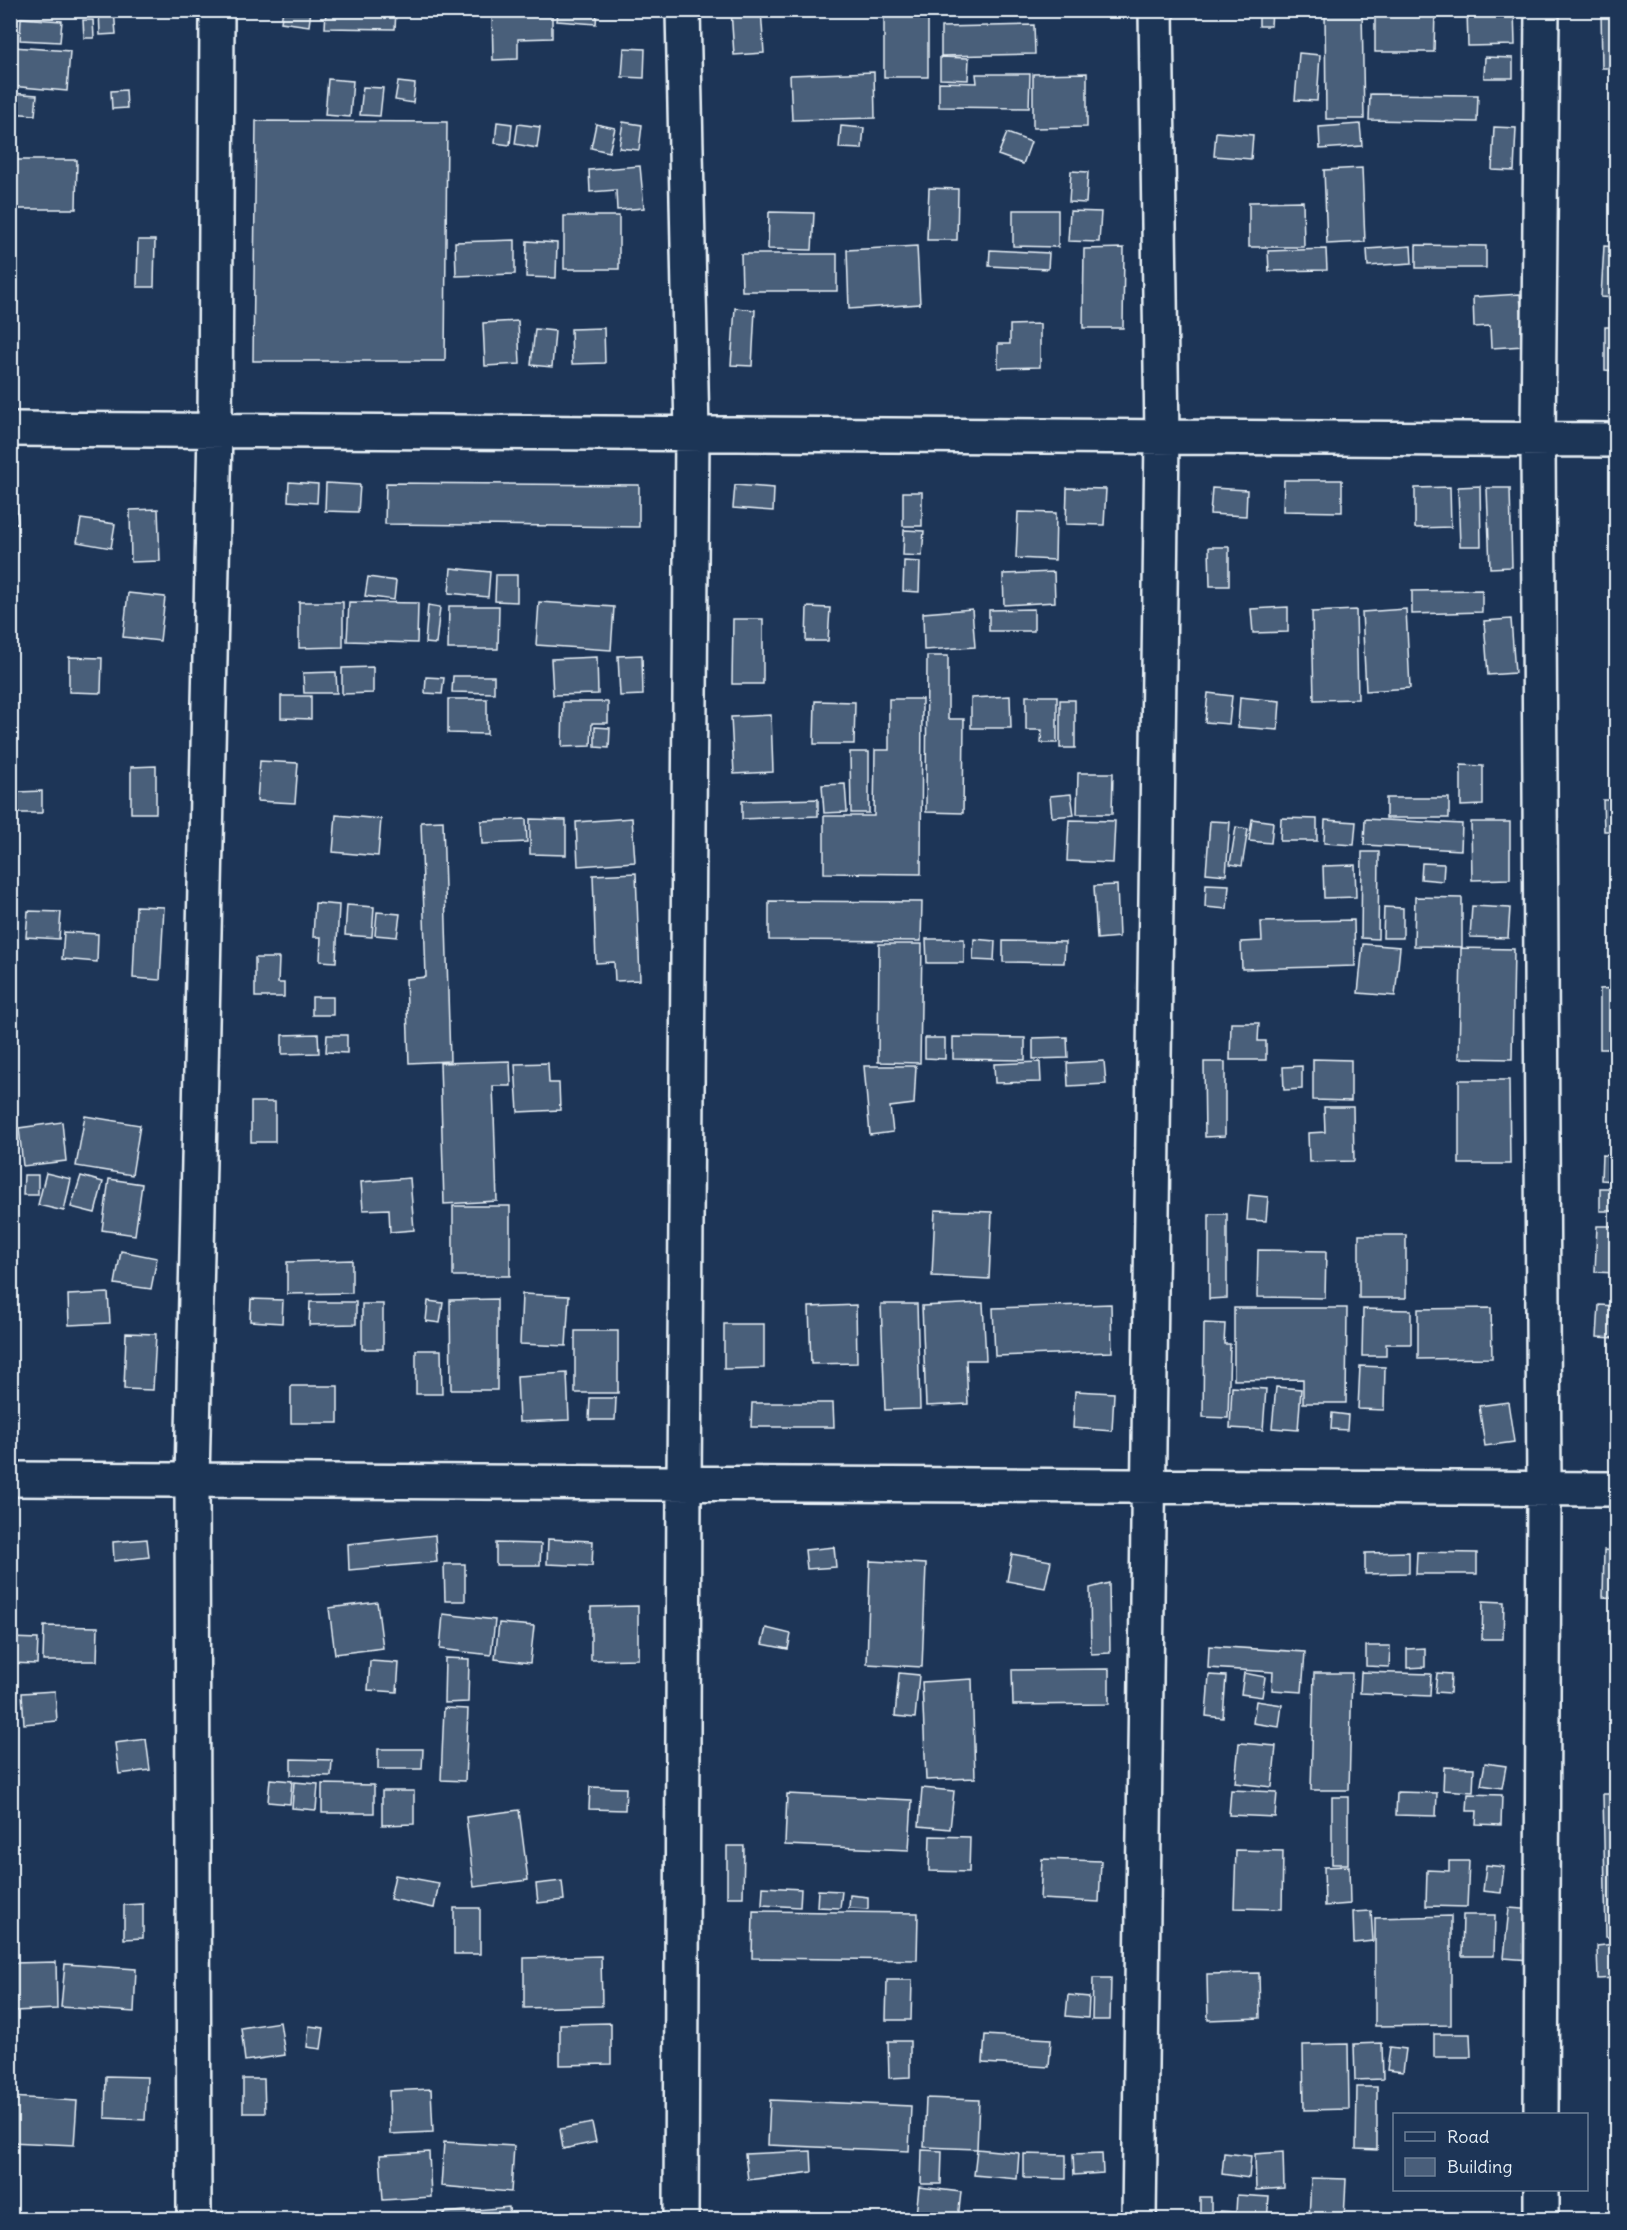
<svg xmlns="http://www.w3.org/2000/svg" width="1627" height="2230" font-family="Delius,sans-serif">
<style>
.building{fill:#495e7a;stroke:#e8f1f8;stroke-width:1.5}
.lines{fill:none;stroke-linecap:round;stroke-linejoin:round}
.street-casing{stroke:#e8f1f8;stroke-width:38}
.street{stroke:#1d3557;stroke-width:33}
</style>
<rect width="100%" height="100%" fill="#1d3557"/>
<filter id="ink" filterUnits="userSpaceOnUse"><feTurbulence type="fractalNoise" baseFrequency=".0167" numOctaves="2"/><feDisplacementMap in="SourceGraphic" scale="12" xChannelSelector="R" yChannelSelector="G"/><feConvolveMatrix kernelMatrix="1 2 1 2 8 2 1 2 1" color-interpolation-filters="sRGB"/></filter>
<g filter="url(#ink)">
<path class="building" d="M99 10H114L116 34 100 35Z
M283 10H311L309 26 281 22Z
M326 10H396L395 29 325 28Z
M492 10H552V38L518 39V59L493 60Z
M558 10H597L596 24 557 21Z
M731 10H761L764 53 734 55Z
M884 10H928V77H884Z
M1259 10H1272L1271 26H1259Z
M1325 10H1362L1364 119H1326Z
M1375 10H1435L1434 52H1375Z
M1467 10H1514L1515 45 1468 46Z
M1601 10H1616V68H1602Z
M21 18 62 21 60 42 20 40Z
M83 20H93L94 38H84Z
M1034 25 1035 54 941 56V27Z
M13 47 70 51 67 91 10 86Z
M624 48 645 49 644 78 622 77Z
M1299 53 1320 55 1317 101 1295 100Z
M940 57 969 58 968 80 940 79Z
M1485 57 1513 58V78H1484Z
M874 72 875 118 792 120 790 75Z
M1087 73V127L1033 128V74Z
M976 74H1030L1029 108 939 107V82L977 83Z
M328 79 353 81 350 117 325 115Z
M398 82 415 84 413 103 395 100Z
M363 87 383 88 380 116 360 115Z
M126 90 127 108 112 109 111 91Z
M10 93 37 95 35 115 10 113Z
M1370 94 1478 95 1477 122 1369 120Z
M256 121 447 122 445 361H253Z
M497 122 512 124 510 145 495 143Z
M623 122 642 125 639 150 619 148Z
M518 124 540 127 537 148 515 144Z
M596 124 615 128 609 152 591 148Z
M1360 124 1362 146 1320 149 1319 127Z
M841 126 864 128 862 149 839 148Z
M1494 127 1516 128 1514 171 1492 170Z
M1216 132 1253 135 1251 159 1214 156Z
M1007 133 1031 142 1023 164 998 155Z
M10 160H77L76 209H10Z
M640 166 644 208 617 210 616 190 590 192 589 170Z
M1362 168 1365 242 1327 244 1324 170Z
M1071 171 1088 172 1086 203 1069 202Z
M929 188 958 189 957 240H927Z
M1303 201 1304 247H1249V202Z
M1013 210H1058V247L1013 246Z
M1070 211 1101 212 1099 242 1068 241Z
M769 212 814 213 812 250 768 249Z
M564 216H619V269H564Z
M138 240H155L154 287H137Z
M515 240V274L456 276 455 242Z
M527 241 557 243 556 278 526 277Z
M1416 245 1486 246V268H1416Z
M917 246 920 304 849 309 847 250Z
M1411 246 1412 263 1368 266 1367 249Z
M1604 246 1616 247V298L1601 297Z
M1124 248 1123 328H1083L1084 249Z
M1326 249 1327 270 1269 271 1268 251Z
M990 250 1049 253 1048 269 989 266Z
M741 254H837V291H742Z
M1520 294 1524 346 1491 348 1490 326 1474 327 1473 297Z
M735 308 755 310 752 366 731 365Z
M518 321 520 364 485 366 483 323Z
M1040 324V367L998 368V344H1010V325Z
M1605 327H1616V371L1605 370Z
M604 328 605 363 572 364 571 329Z
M535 329 555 331 552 367 531 365Z
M10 480H14L18 523 10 524Z
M1284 480H1342V512L1283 511Z
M289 482 318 484 317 503 288 501Z
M326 483 360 485 358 512 325 511Z
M386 483 639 485V527L385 524Z
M735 485 774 488 773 511 733 508Z
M1480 486 1481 546H1460L1458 487Z
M1450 487 1451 527 1415 528V488Z
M1067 488 1106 489 1104 525 1066 524Z
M1212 488 1247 490 1246 516 1210 514Z
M1487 488H1510L1512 567 1490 568Z
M903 492H922V526H903Z
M158 509 160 561 131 562 130 510Z
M1018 512 1056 513 1055 560 1016 558Z
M81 519 115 524 111 548 77 542Z
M904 530 924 531 922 556 903 555Z
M1209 547H1229V586H1210Z
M904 561 920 562 919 592 903 591Z
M451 568 490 572 488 597 449 593Z
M1054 572 1055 602 1004 605 1003 574Z
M496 575H517V602L495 601Z
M368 577 396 581 394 600 365 596Z
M1482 590V612L1412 614V591Z
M128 593 165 597 160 641 123 637Z
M299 602H343V647L299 648Z
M349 602 418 603 417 643 347 641Z
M539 602 614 607 611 650 536 645Z
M428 605 440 607 436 644 425 643Z
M449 606H499L498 649H448Z
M807 607 830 608 828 641H806Z
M1288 607V632L1253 633 1251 609Z
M972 609 975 647 924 650 923 613Z
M1034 609V631H989V610Z
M1406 609 1410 688 1366 691 1362 612Z
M1356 610 1358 699 1314 700 1312 612Z
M733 619H763V684H732Z
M1511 619 1515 673 1488 675 1484 621Z
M642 655 643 695 620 696 618 656Z
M927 656H948V719H964L963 813 926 812Z
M69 657 102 658 101 693 69 692Z
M597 657 598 694 553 695 551 659Z
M373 667V693L342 694V668Z
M336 672 337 693H304L303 673Z
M453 676H494V693L452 692Z
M426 677 444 678 442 694 425 693Z
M1208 693 1232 696 1229 724 1205 722Z
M281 696H311V719L281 718Z
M1010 696 1011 728H971V698Z
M1026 696H1057V743H1041L1042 730H1026Z
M1240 697 1280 701 1278 730 1238 727Z
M448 699H487V734L448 733Z
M889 699H922L921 874 824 873V816H874L875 750H889Z
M1060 700H1075V748H1060Z
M815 701 855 702 854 744H814Z
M563 702H608V723H592L591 746 562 747Z
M771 715 773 772 734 774 731 717Z
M595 727 610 728 609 748 595 747Z
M850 752H869V813H851Z
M260 761 298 763 295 803 257 801Z
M1461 765 1483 766V805L1461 806Z
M156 766V813H131V767Z
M1078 773H1113L1112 814H1077Z
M845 784 847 812 824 813 822 785Z
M42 791V813H18V792Z
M1071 794 1074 815 1052 817 1050 796Z
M1386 798H1449V818H1386Z
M818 799V816L742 819V801Z
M1603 800H1616V831H1604Z
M336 815 381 819 378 856 333 852Z
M632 818 635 862 578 866 576 822Z
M1281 818 1317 819V841H1280Z
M526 819 527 842 482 844 481 821Z
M530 819 566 820V855L530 854Z
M1252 819 1273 822 1271 843 1249 841Z
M1365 819 1462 824 1461 850 1364 845Z
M1069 820 1115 821 1113 863 1067 861Z
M1325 820 1356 822 1354 845 1324 843Z
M443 821 450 1061 409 1063 406 979 426 977 421 822Z
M1210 821 1230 822 1226 875 1206 873Z
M1471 822H1510V879L1472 880Z
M1236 827 1248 829 1242 866 1230 864Z
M1362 852H1379L1378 939 1361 938Z
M1422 863 1444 864 1443 881 1421 879Z
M1355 865 1356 897 1324 898 1323 866Z
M636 873 640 980 615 981 614 962 596 963 593 875Z
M1206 884 1229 885 1227 909 1205 907Z
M1117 885 1119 937 1097 939 1094 886Z
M1415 897 1462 898V947L1414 946Z
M769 901 922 902 921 941 769 940Z
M315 903 339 905 336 962 320 961 321 937H313Z
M347 905 374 907 372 937 345 935Z
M136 906 164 907 160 980 133 978Z
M1472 906 1510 908 1508 938 1470 937Z
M1384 907 1403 908V938H1383Z
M28 911 61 912 59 939 26 937Z
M377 912 400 914 397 937 375 935Z
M1354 920 1355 966 1242 969 1241 942 1262 941 1261 922Z
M64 932 98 934 97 962 62 959Z
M926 939H964V963H927Z
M974 939 995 941 994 961 973 960Z
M1003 941 1065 942 1064 963 1003 962Z
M879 944H922L920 1063 878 1062Z
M1363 944 1400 947 1395 996 1358 993Z
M1461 948 1514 949 1512 1059 1459 1058Z
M255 958H279L278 983H284V997H255Z
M1616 988V1049H1600V989Z
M312 997H333V1015H312Z
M1231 1023H1259L1258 1041H1266V1060H1230Z
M318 1034 319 1053 282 1054V1035Z
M327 1035H347V1053L326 1052Z
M953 1037 1025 1038V1060L953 1059Z
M1067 1037 1068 1058 1033 1059V1038Z
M925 1038H945V1059L925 1058Z
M1313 1059 1351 1060V1101L1313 1100Z
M510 1061 511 1086H493L497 1201 444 1204 440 1063Z
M1104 1061 1106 1084 1068 1086 1067 1063Z
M1040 1062 1041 1082 995 1083 994 1064Z
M1204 1062H1225V1136L1205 1137Z
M548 1063 549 1083H559L560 1110 518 1112 515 1064Z
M864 1066H916L914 1104 890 1107 893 1132 870 1135Z
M1302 1066V1089L1284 1090 1283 1067Z
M1459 1080H1509L1510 1164H1459Z
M251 1102H275V1142H251Z
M1324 1107H1353L1354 1161 1309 1162 1308 1133 1325 1132Z
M85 1116 140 1125 132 1175 76 1166Z
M62 1122 66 1161 23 1166 19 1128Z
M1602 1155 1616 1156V1181L1601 1180Z
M46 1173 71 1179 64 1211 38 1205Z
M24 1175H38V1195H23Z
M81 1176 103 1182 95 1213 71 1207Z
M410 1178 414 1230 390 1232 389 1209 363 1210 361 1182Z
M109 1179 142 1184 135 1235 102 1230Z
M1600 1188H1616V1211H1600Z
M1249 1195 1268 1197 1266 1221 1247 1220Z
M453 1206H510V1276H453Z
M935 1210 992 1212 989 1279 932 1276Z
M1209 1214H1227V1298L1209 1299Z
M1597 1226H1616V1273L1595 1272Z
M1359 1235H1406V1298H1359Z
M1258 1250 1326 1251 1325 1298 1257 1297Z
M121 1251 157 1258 151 1289 115 1284Z
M352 1260V1293L287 1294V1262Z
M108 1293 110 1323 69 1325 68 1295Z
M522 1294 569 1296 566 1346 520 1344Z
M251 1299 283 1300 282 1323 250 1321Z
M497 1299V1390H451L450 1300Z
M428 1301 443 1303 440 1323 426 1321Z
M310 1302H356V1324L309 1325Z
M983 1303 986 1360H966L968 1404 926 1406 922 1306Z
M362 1304H383V1349H362Z
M881 1304H917L920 1409 885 1410Z
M1111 1304 1112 1352 995 1356 993 1308Z
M856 1305 857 1363 811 1364 809 1307Z
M1599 1305 1616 1306V1338L1597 1337Z
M1234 1308H1347L1346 1403H1303V1379L1234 1380Z
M1491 1308 1492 1358 1418 1359V1309Z
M1363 1309 1411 1310V1344H1386V1356H1362Z
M1204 1323 1225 1324 1224 1344H1230L1228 1418 1203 1417Z
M724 1324H764V1368L724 1369Z
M575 1331H618V1393H575Z
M126 1333 156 1334 153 1390 124 1389Z
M416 1350H441L442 1394H416Z
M1360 1366 1385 1367 1384 1410 1358 1409Z
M567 1373 569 1420 519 1422 517 1376Z
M291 1386H338V1423H291Z
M1232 1387 1266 1389 1263 1430 1230 1428Z
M1276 1387 1301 1389 1298 1430 1272 1428Z
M1075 1391 1114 1393 1112 1431 1073 1428Z
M590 1398H616L615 1420H589Z
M1508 1402 1514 1442 1485 1446 1479 1406Z
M752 1403H833L834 1427H751Z
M1332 1413 1348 1415 1347 1430 1331 1429Z
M435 1535 437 1562 349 1570 348 1544Z
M147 1539 149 1557 114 1561 113 1542Z
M548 1539 593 1541 592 1566 547 1564Z
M496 1543 541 1544 540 1565H496Z
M834 1547 836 1567 807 1569 805 1550Z
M1604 1550 1616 1551V1598L1603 1597Z
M1409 1552V1573L1365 1574V1553Z
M1417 1552 1477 1553V1574H1416Z
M1012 1554 1051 1561 1045 1588 1007 1581Z
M870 1561 926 1564 922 1667 867 1664Z
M444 1564H465V1601H445Z
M1109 1583 1110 1653 1091 1654 1090 1588Z
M1483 1601 1504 1602 1503 1639H1482Z
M377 1602 383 1648 335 1654 329 1608Z
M638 1606V1659L591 1660V1607Z
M443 1614 495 1620 491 1655 440 1649Z
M499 1623 534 1626 530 1663 495 1659Z
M44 1626 98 1627 97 1661H43Z
M766 1628 791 1634 788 1649 762 1644Z
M10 1638 38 1639 37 1664 10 1663Z
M1209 1646 1305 1652 1302 1692 1272 1690 1273 1672 1208 1668Z
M1366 1646H1390L1389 1667 1366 1666Z
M1425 1648V1667L1407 1668V1649Z
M445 1658 469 1659 468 1702 444 1703Z
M370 1661 399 1663 397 1692 368 1690Z
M1109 1669V1704L1013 1705 1012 1670Z
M1361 1672 1431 1674 1430 1696 1360 1693Z
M899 1673 919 1675 915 1718 895 1716Z
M1244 1673 1265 1677 1262 1697 1241 1694Z
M1314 1673H1352L1349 1790H1311Z
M1437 1673 1451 1674 1450 1693 1435 1692Z
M1209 1675 1226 1676 1223 1718 1206 1716Z
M972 1679 975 1778 926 1780 922 1682Z
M55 1691 57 1721 24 1724 22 1693Z
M1256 1701 1282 1705 1279 1727 1253 1723Z
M444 1708 468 1709 465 1781 441 1780Z
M146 1739 150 1770 119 1774 115 1743Z
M1239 1743 1276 1746 1272 1787 1235 1783Z
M378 1749H423L422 1769H378Z
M291 1759 332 1760 331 1776 291 1775Z
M1485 1763 1506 1766 1502 1788 1481 1785Z
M1444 1767 1474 1768 1473 1792 1443 1790Z
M270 1779 292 1781 290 1804 268 1802Z
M294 1782 318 1784 316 1810 292 1808Z
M322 1784 374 1785V1813H322Z
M10 1786H13V1856H10Z
M590 1787 626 1788 625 1810 589 1809Z
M922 1788 954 1791 950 1829 919 1826Z
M1231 1790 1277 1792 1275 1817 1229 1815Z
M382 1791H414V1824L382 1825Z
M1397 1792 1437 1793 1436 1816 1396 1815Z
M787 1794 912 1800 909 1850 785 1845Z
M1468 1794 1502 1795 1501 1825 1476 1824 1477 1811H1467Z
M1603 1794H1616V1937H1606Z
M1332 1797H1348V1864H1332Z
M519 1810 528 1880 474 1887 466 1817Z
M930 1836 970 1837 969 1872 929 1871Z
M727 1846H744L743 1897H727Z
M1236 1850 1283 1851 1282 1909 1234 1908Z
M1042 1859 1101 1861 1099 1902 1040 1899Z
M1449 1861H1469L1467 1907 1426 1906 1427 1870 1449 1871Z
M1486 1865 1504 1867 1501 1893 1483 1891Z
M1349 1866 1350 1904 1325 1906 1324 1867Z
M395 1875 439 1883 434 1908 390 1899Z
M562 1881 564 1900 538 1903 536 1884Z
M763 1887 801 1889 800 1907 762 1905Z
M818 1890 842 1891 840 1908 817 1907Z
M850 1895 868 1897V1909L849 1908Z
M143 1904V1938L124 1939V1905Z
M454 1908H480V1954H454Z
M1509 1908 1535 1910 1530 1960 1504 1958Z
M753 1911 918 1913 917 1960 752 1958Z
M1371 1911 1373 1941 1354 1943 1353 1912Z
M1463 1915H1495L1494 1956H1462Z
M1451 1916V2025L1375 2026V1918Z
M1614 1944 1615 1978 1598 1979 1597 1946Z
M601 1956 602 2006 524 2008V1958Z
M56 1962 57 2009 14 2011 13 1963Z
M65 1964 136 1969 134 2012 61 2007Z
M1259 1973 1260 2018 1208 2020 1207 1974Z
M1093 1978H1111L1110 2020H1092Z
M887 1980H912L911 2020H886Z
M1068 1995 1089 1997 1088 2018 1066 2016Z
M280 2022 285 2055 245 2061 241 2028Z
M611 2023V2064L560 2065V2024Z
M309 2026 324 2028 321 2049 307 2047Z
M1434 2034H1470L1471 2057H1434Z
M985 2035 1051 2039 1049 2067 983 2063Z
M888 2041H910V2077L889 2078Z
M1382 2043 1383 2079 1355 2080 1354 2044Z
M1348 2044 1349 2109 1304 2110 1303 2045Z
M1390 2047 1406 2049 1403 2072 1387 2070Z
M106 2076 147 2077 145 2120 105 2118Z
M243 2079H264L265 2113H243Z
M1357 2087H1377V2150L1356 2149Z
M431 2089 433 2132 390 2134 389 2091Z
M10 2097 77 2101 74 2145 10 2142Z
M926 2098 979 2100 977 2149 924 2147Z
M770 2100 911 2106 909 2151 768 2145Z
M592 2123 596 2142 563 2149 560 2129Z
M444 2142 514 2146 511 2192 441 2186Z
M977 2149 1019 2153 1017 2179 974 2175Z
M922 2150 942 2151 941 2184H921Z
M811 2151 812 2172 748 2180 745 2154Z
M429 2152 431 2197 383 2200 380 2155Z
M1283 2152 1284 2188 1256 2190 1255 2154Z
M1102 2153 1103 2173 1074 2175 1073 2154Z
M1224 2153 1251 2156 1249 2178 1222 2174Z
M1024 2154 1066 2155V2179L1024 2178Z
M1311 2178 1346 2179 1344 2219H1309Z
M919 2187 961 2192 958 2219 916 2215Z
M1237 2195 1269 2197 1267 2220H1219L1220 2211 1236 2212Z
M1200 2197H1211V2220H1200Z
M509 2207 510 2220H444V2213Z"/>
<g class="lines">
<g class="street-casing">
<path id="street" d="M10 429 1616 440
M10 1479 1616 1489
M1541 2114 1544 1489 1538 439 1542 10
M194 2220 192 1480 215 430 217 10
M681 2220 684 1483 692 433 683 10
M1139 2220 1162 437 1156 10
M1541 2220V2190"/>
</g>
<use href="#street" class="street"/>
</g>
</g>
<rect width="1627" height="2230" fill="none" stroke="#1d3557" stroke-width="36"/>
<rect x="18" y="18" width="1591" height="2194" fill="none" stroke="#e8f1f8" stroke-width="2" filter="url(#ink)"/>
<rect x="1393" y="2113" width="195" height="78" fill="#1d3557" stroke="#6e8097" stroke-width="1.5"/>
<rect x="1405" y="2132" width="30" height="9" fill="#1d3557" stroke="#6e8097" stroke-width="1.5"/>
<text x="1447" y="2143" font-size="18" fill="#e8f1f8">Road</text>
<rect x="1405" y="2158" width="30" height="18" fill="#495e7a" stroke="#6e8097" stroke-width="1.5"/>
<text x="1447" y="2173" font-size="18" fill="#e8f1f8">Building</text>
</svg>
